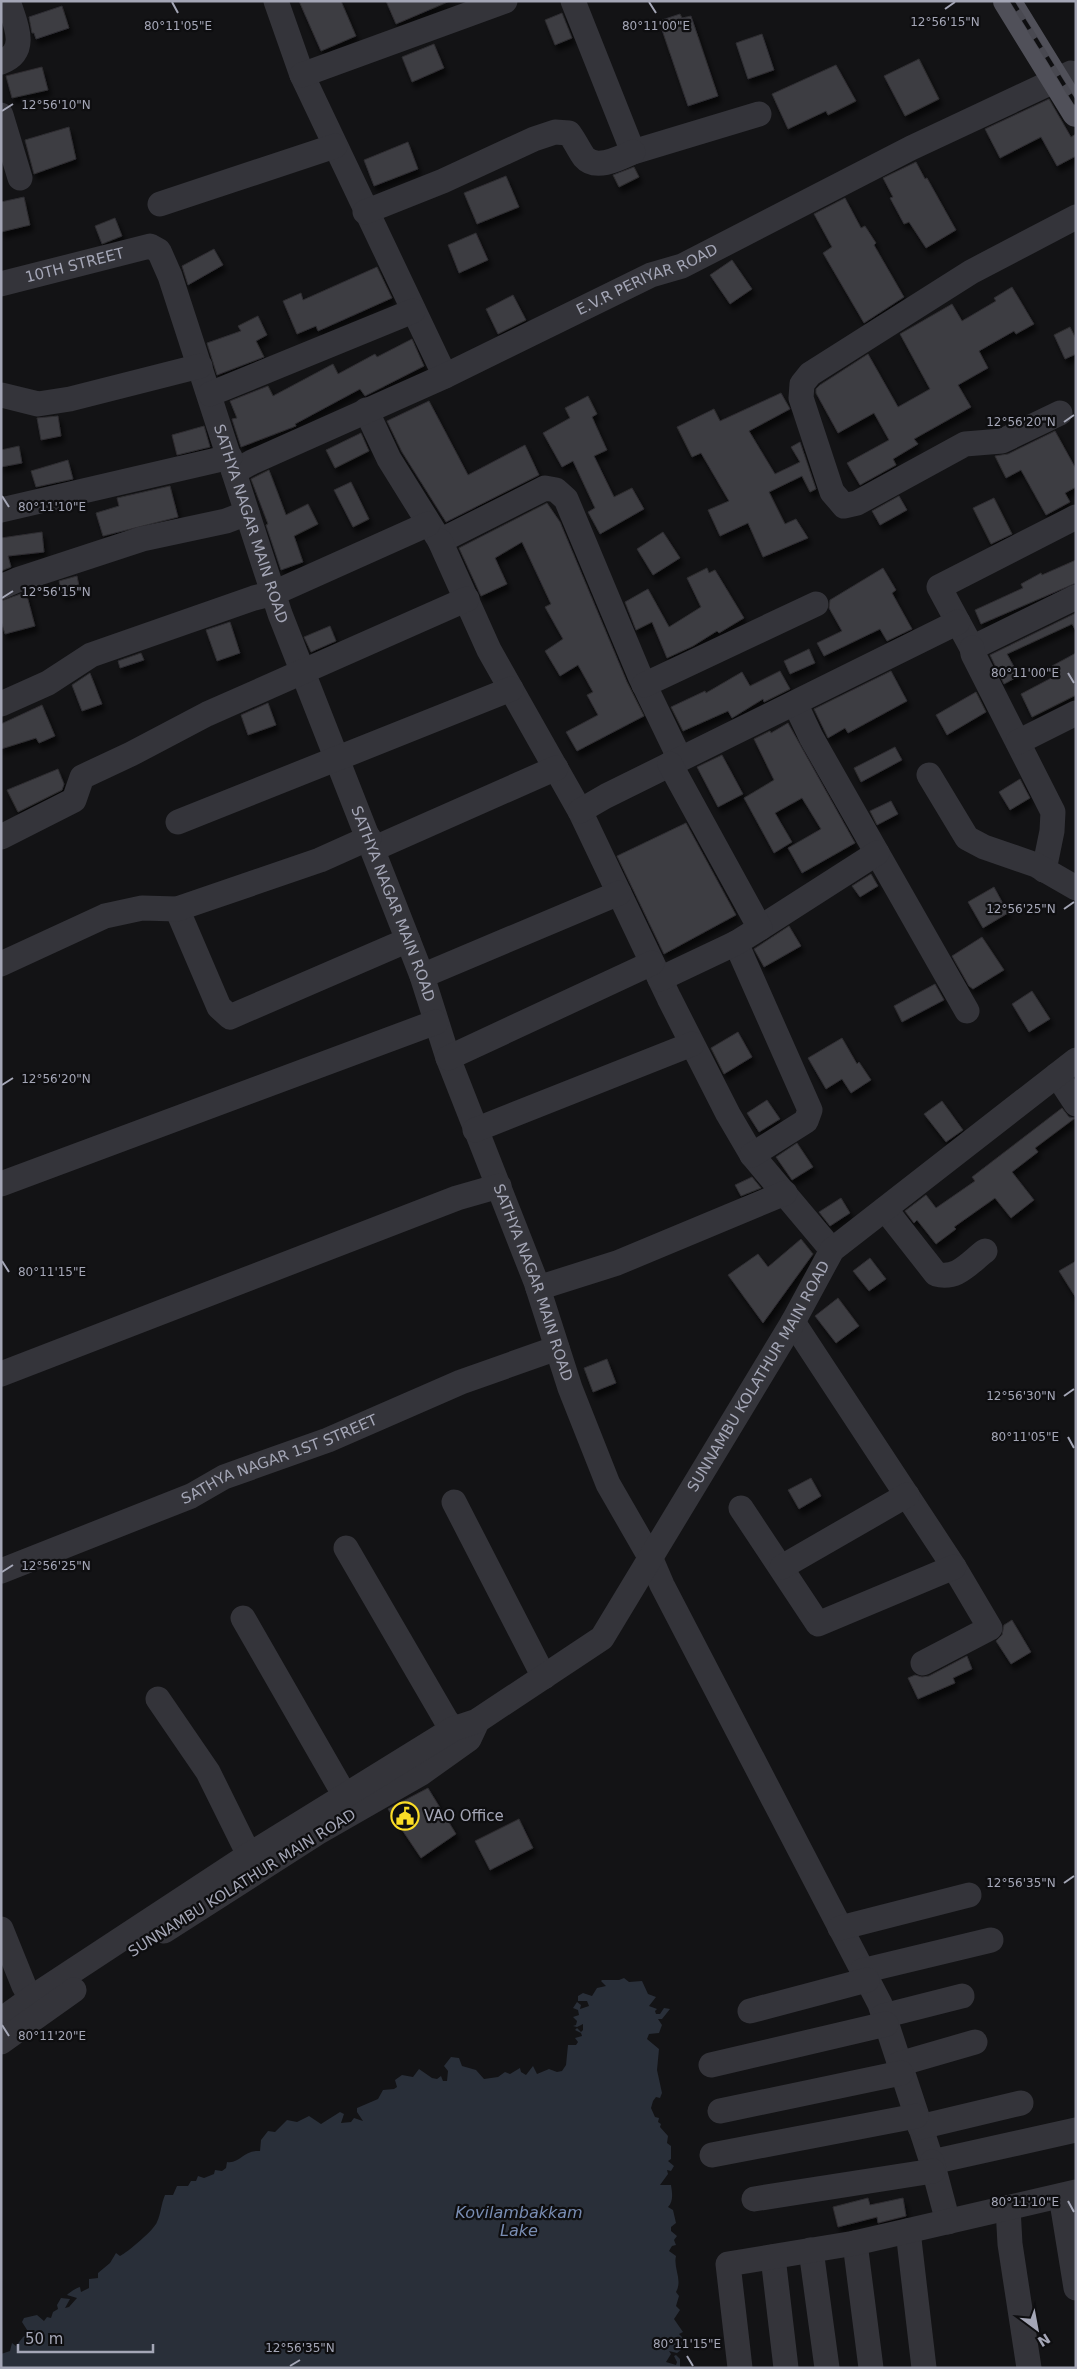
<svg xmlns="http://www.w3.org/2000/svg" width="1077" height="2369" font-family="'DejaVu Sans',sans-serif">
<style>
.water{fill:#292f39}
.building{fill:#3e3d42;stroke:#2e2d31;filter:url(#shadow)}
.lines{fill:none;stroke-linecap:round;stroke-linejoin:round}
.minor{stroke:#34343a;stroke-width:25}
.major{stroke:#505059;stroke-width:28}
.rail-casing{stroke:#494951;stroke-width:5.5}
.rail{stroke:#0e0e10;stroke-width:4;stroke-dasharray:11;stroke-linecap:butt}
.ticks{fill:none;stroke:#a4a6b6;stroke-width:2}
.labels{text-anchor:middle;stroke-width:4.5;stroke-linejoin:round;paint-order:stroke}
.street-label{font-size:15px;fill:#a4a6b6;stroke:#0e0e10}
.poi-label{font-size:15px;fill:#a4a6b6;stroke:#0e0e10;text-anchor:start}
.water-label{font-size:16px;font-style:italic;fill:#798db3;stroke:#0e0e10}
.ticks-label{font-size:12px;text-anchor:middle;fill:#a4a6b6;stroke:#0e0e10;stroke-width:4.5;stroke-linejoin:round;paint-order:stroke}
</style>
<defs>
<filter id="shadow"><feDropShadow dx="3" dy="5.5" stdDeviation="2.5" flood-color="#0009"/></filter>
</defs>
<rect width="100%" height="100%" fill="#131315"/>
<path class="water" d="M624 1978 629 1982 642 1981 648 1994 656 1997 649 2006 657 2009 655 2011 656 2014H660L664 2008 670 2009 662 2019H658L662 2025 659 2033 649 2034 647 2039 659 2049 657 2070 662 2093 660 2098 656 2097 653 2101 651 2108 655 2117 659 2118 658 2122 661 2124 660 2127 668 2136 667 2143 671 2146V2159L668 2161 674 2166 671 2171 667 2170 668 2174 660 2185H671C672 2192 674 2201 668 2207L673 2210 676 2223 671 2227V2231L677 2236 674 2240 676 2245 672 2246 669 2251 676 2256C673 2268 683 2280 676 2292L679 2296 676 2306 680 2310 674 2319 683 2332 679 2334 682 2337 681 2350 677 2353 669 2351 671 2354 666 2362 676 2365 677 2362 674 2356 676 2355 680 2359V2368H1V2354L10 2351 12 2343 16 2346 23 2337 29 2333 22 2322 24 2318 37 2315 44 2321 47 2317 51 2318 53 2312 58 2309 57 2305 61 2298 70 2299 65 2308 69 2307 77 2298 67 2295C70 2292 76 2288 80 2287L81 2292 89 2288V2279L98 2278V2273L110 2263 116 2253 120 2256C128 2252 154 2230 157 2222 161 2213 161 2204 165 2195H173L177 2186H188L191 2181H196L198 2176 204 2178 214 2174 215 2170 222 2171 226 2168 227 2162C240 2164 243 2150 260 2151L261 2140 268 2131 275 2132 287 2120 297 2122 309 2116 321 2124 340 2112 344 2114 341 2123 351 2122 354 2118 363 2121 357 2112V2108L378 2099 383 2090 394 2089 397 2087 395 2080 402 2075 413 2077 419 2069 432 2078 437 2079 441 2076 443 2081H447L448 2071 444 2066 451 2057 459 2058 462 2066 476 2070 484 2079 498 2077 505 2072 510 2074 520 2068 521 2072 526 2075 533 2066 537 2074 549 2069 557 2072 562 2071 566 2065 568 2045H576L578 2042 575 2038 582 2036 581 2033 575 2030 577 2028 581 2032 583 2030V2024L577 2027 573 2026 576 2025 577 2021 573 2017 579 2015 578 2010 573 2008 577 2002 581 2005 580 2009 589 2006 587 2001H578V1996L583 1993 592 1996 597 1988 606 1986 601 1981 602 1980H619Z"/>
<path class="building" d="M299 1H341L356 36 321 51Z
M386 1H450L396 24Z
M62 6 69 28 36 39 34 33H32L29 17Z
M562 13 572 38 555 45 545 20Z
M680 14 682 18 691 16 718 96 688 106 659 21Z
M762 34 774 70 748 79 736 43Z
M434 44 444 68 412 82 402 57Z
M919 59 939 99 905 116 884 76Z
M836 65 856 101 828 115 826 111 788 129 772 94Z
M42 67 48 90 12 98 6 76Z
M1049 99 1071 137 1076 134V156L1057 166 1041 137 1000 158 985 129Z
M69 127 76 159 34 174 25 140Z
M408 142 418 169 374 186 364 160Z
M916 162 925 179 927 178 956 230 926 248 909 222 904 224 890 198 893 197 883 178Z
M634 167 639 177 619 187 613 175Z
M506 176 519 207 477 224 464 193Z
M24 197 30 225 1 232V202Z
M845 198 861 228 865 226 876 243 874 245 904 297 864 323 823 253 832 247 814 214Z
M115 218 122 236 102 244 95 226Z
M476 233 488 260 459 273 448 245Z
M214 249 223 265 188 285 182 266Z
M732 260 752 289 730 304 710 275Z
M377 267 392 298 318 331 316 326 297 334 283 301 301 293 303 300Z
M1012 287 1034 324 1016 334 1014 331 979 351 988 368 958 385 971 407 914 439 918 444 893 459 896 465 860 485 847 463 889 440 874 413 838 433 816 393V389L820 385 868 354 898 407 930 389 900 334 952 304 962 321 996 301 994 298Z
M513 295 526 320 498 334 486 309Z
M258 316 267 335 256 341 264 357 217 375 207 343 241 331 238 326Z
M1070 327 1076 339V354L1065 359 1054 335Z
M412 339 424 366 365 396 360 389 295 424 296 426 241 447 232 419 237 418 230 401 268 386 273 396 333 364 338 374 375 354 377 357Z
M781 393 790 409 749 431 775 474 800 462 791 447 800 442 816 489 810 492 802 476 769 492 785 524 796 519 808 538 763 557 748 523 720 536 708 510 729 501 701 453 692 457 677 427 714 409 720 421Z
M588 396 597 414 592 417 607 450 594 456 614 497 632 488 644 509 600 534 588 512 595 508 573 461 562 467 543 433 570 418 565 408Z
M429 401 468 475 525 445 539 475 446 522 402 452 387 421Z
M58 416 61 436 41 440 37 418Z
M204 426 210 447 177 455 172 435Z
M1055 431 1076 469V487L1065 493 1070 502 1046 515 1021 470 1006 478 995 456 1008 454Z
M361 433 369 451 335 468 326 450Z
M19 446 22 463 1 467V450Z
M68 460 73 479 36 487 31 471Z
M269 470 286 515 308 504 318 524 294 536 303 562 281 570 266 525 268 524 251 479Z
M351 482 369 519 353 527 334 490Z
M170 486 178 517 103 536 96 513 119 506 117 498Z
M899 496 907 510 880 525 872 511Z
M994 498 1012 534 991 544 973 508Z
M547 503 560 522 627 682 644 716 577 751 566 732 598 715 587 695 593 692 578 665 560 676 545 651 563 639 545 607 551 604 522 542 495 558 507 584 481 596 459 548Z
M42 532 44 552 8 556 11 567 1 571V538Z
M663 532 680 558 653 575 637 549Z
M1076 560V583L981 624 975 610 1023 588 1021 584 1041 573 1042 575Z
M707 568 709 573 715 570 744 618 719 633 717 631 693 646 667 658 652 622 636 630 625 602 648 589 669 627 701 607 687 578Z
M883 568 896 590 892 593 912 629 887 641 880 629 824 656 817 643 842 631 829 608 830 600Z
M77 576 80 591 62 595 59 581Z
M26 592 35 626 5 634 1 621V601Z
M1076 613V631L1072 624 1007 654 1019 676 1004 684 990 655Z
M230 622 240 653 217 661 206 630Z
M330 626 336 641 311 652 304 637Z
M809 649 815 663 790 674 784 661Z
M141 653 144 660 120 668 118 661Z
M1076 653V695L1032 717 1021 694 1057 675 1052 666Z
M780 671 790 689 764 702 763 699 732 718 728 711 683 731 671 707 705 691 706 693 742 672 750 686Z
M891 671 907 701 848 733 845 728 828 738 814 709Z
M90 673 102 704 82 711 72 685Z
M976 692 986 712 947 735 936 715Z
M268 703 276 725 248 735 241 715Z
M42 705 55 736 39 743 36 738 1 749V724Z
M788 723 855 843 802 873 788 848 821 829 802 798 775 813 792 842 774 853 744 798 774 780 754 739 770 731 771 733Z
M895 747 902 760 861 782 854 768Z
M722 755 743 794 718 807 697 767Z
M58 769 64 784 62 790 18 812 7 790Z
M1020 779 1030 798 1010 810 999 792Z
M891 801 898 814 877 825 870 811Z
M686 823 736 915 664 954 617 856Z
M871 874 878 886 860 897 852 886Z
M994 887 1008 913 983 928 968 902Z
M789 926 801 946 764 967 754 949Z
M982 937 1004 970 973 989 969 986 952 956Z
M935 984 944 1000 902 1022 894 1006Z
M1032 991 1050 1019 1029 1032 1012 1004Z
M738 1032 752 1057 724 1074 711 1048Z
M842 1038 857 1064 859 1062 871 1080 851 1093 842 1079 826 1089 808 1058Z
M767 1100 780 1119 759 1132 747 1113Z
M942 1101 963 1130 946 1142 924 1114Z
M1062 1108 1069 1117 1075 1118 1035 1148 1038 1152 1012 1172 1034 1200 1011 1218 995 1198 954 1227 956 1229 936 1244 917 1220 914 1223 905 1211 926 1195 936 1208 975 1181 972 1177Z
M797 1143 813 1167 792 1180 776 1157Z
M752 1177 761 1188 741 1196 735 1185Z
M841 1198 850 1213 830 1226 819 1212Z
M801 1239 813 1254 763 1323 728 1275 758 1254 768 1267Z
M870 1258 886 1279 869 1291 853 1271Z
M1076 1261V1298L1059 1271Z
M838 1298 859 1326 836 1343 815 1316Z
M607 1359 616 1383 593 1392 584 1368Z
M811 1478 821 1496 799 1509 788 1490Z
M1012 1620 1031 1652 1011 1664 996 1641 1002 1635 1004 1625Z
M967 1656 972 1669 953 1678 955 1683 918 1699 908 1678 915 1675 922 1677 929 1676Z
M428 1788 456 1834 421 1858 388 1809Z
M519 1819 533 1848 490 1870 475 1841Z
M868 2198 870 2205 903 2198 906 2216 878 2223 877 2217 838 2227 833 2207Z"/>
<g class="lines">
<g class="minor">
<path d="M276 1 302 75 445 376"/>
<path d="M573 1 633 152 759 114"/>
<path d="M1 62C30 51 15 23 8 1"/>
<path d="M302 75 505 1"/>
<path d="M1 115 20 178"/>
<path d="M160 204 335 146"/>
<path d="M365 212 443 181 534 139 555 132 569 133C575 141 579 150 584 157 596 171 620 158 633 152"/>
<path id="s1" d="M1 284 150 246 159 251 170 276 280 614 422 976 448 1058 536 1282 570 1388 608 1484 650 1557 662 1585 880 2004 932 2162 1076 2130"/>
<path d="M210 394 413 311"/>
<path d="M1 395 38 404 70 399 200 366"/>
<path d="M366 410 389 459 440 541 545 488 556 490 566 499 640 676 680 759"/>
<path d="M1060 413 1002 441 965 444 857 503 844 506 832 492 801 398 802 384 810 374 971 272 1076 217"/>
<path id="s2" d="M234 472 252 462 445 376 651 275 682 266 911 148 1071 73"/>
<path d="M1 510 230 457"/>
<path d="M1076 517 939 587 972 648 1076 597"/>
<path d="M440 541 489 650 580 811 669 998 728 1114 752 1155 832 1250"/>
<path d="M1 587 17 580 142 539 226 521 247 513"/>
<path d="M972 648 973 654 1053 812 1052 831 1044 870"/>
<path d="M644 685 816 604"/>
<path d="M795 703 811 737 967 1011"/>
<path d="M1 704 48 683 91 655 254 598 274 593 428 524"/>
<path d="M1018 742 1076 713"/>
<path d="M929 775 967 838 984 847 1036 865 1076 888"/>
<path d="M580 811 606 796 958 622"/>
<path d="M178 822 511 689"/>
<path d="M1 837 74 800 82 777 131 754 207 714 467 599"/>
<path d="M373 849 556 768"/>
<path d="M177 909 219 1007 230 1017 408 940"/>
<path d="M760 928 877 853"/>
<path d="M736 943 810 1110 806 1121 752 1155"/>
<path d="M1 964 105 916 142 908 177 909 320 860 369 838"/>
<path d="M422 976 619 893"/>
<path d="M660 979 736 943 760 928 670 764"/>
<path d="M448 1058 652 963"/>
<path d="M1057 1075 1076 1104"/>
<path d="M475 1130 692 1044"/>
<path d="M1 1184 436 1022"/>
<path d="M885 1209 936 1274C957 1280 969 1263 985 1251"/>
<path d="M538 1288 617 1263 785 1193"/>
<path d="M793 1322 954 1567 990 1628 923 1663"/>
<path d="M1 1374 457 1198 499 1186"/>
<path d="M454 1502 544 1677"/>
<path d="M741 1508 818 1624 954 1567"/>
<path d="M346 1548 446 1720 453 1729"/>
<path d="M782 1567 907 1495"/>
<path id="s3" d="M1 1571 191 1496 224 1477 328 1440 461 1382 557 1348"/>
<path d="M243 1618 344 1794"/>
<path d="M158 1699 208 1772 249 1855"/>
<path d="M840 1928 969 1895"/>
<path d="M1 1929 24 1986 38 2011"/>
<path d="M164 1931 317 1833 420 1774 469 1739 476 1724"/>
<path d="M862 1971 991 1940"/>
<path d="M750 2011 867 1980"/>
<path d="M883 2016 962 1996"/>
<path id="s4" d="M1 2020 30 1999 249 1855 453 1729 477 1721 602 1638 793 1322 832 1250 1076 1060"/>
<path d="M1 2042 74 1990"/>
<path d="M899 2064 975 2042"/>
<path d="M711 2065 886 2024"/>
<path d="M720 2111 901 2073"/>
<path d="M920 2127 1021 2103"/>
<path d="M712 2155 916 2116"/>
<path d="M932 2162 948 2222"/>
<path d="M1061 2196 1076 2288"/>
<path d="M754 2199 933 2171"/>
<path d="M1008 2208 1010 2244 1029 2368"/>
<path d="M908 2231 924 2368"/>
<path d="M855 2243 871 2368"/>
<path d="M811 2250 827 2368"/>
<path d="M773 2257 786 2368"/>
<path d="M740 2368 728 2264 855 2243 1076 2192"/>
</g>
<path class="major" d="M1007 1 1076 113"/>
<g class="rail-casing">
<path id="rail" d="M1012 1 1076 104"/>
</g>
<use href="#rail" class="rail"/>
</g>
<path class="ticks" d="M172 2 178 13M649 2 656 13M945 9 955 2M2 111 13 104M1064 422 1074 415M2 496 9 507M2 598 13 591M1068 673 1074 683M1064 909 1074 902M2 1085 13 1078M2 1261 9 1272M1064 1396 1074 1389M1068 1437 1074 1448M2 1572 13 1565M1064 1883 1074 1876M2 2025 9 2036M1068 2201 1074 2212M687 2356 693 2366M290 2366 300 2360"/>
<defs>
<g id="civic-ring" transform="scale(1.4375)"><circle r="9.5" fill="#0e0e10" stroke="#fadc26" stroke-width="1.5"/><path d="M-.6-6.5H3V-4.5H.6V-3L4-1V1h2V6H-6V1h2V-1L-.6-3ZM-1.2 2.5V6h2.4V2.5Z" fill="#fadc26"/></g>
</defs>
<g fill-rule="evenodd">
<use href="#civic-ring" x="405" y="1816"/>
</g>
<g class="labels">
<g class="street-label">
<text dy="5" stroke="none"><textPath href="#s1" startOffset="76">10TH STREET</textPath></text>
<text dy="5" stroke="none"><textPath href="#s2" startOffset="456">E.V.R PERIYAR ROAD</textPath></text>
<text dy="5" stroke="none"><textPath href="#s1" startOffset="452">SATHYA NAGAR MAIN ROAD</textPath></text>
<text dy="5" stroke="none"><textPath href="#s1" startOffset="858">SATHYA NAGAR MAIN ROAD</textPath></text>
<text dy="5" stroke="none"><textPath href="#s1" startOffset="1262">SATHYA NAGAR MAIN ROAD</textPath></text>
<text dy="5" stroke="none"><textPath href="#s4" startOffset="1018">SUNNAMBU KOLATHUR MAIN ROAD</textPath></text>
<text dy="5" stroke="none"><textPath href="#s3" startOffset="300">SATHYA NAGAR 1ST STREET</textPath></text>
<text transform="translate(242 1883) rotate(-32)" y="5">SUNNAMBU KOLATHUR MAIN ROAD</text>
</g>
<g class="poi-label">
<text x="424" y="1821">VAO Office</text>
</g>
<g class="water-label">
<text x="519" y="2218">Kovilambakkam<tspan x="519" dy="18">Lake</tspan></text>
</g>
</g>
<g class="ticks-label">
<text x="945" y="26">12°56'15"N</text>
<text x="178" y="30">80°11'05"E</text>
<text x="656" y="30">80°11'00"E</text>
<text x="56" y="109">12°56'10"N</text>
<text x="1021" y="426">12°56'20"N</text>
<text x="52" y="511">80°11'10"E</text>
<text x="56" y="596">12°56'15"N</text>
<text x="1025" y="677">80°11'00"E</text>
<text x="1021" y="913">12°56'25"N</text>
<text x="56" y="1083">12°56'20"N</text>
<text x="52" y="1276">80°11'15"E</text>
<text x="1021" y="1400">12°56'30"N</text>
<text x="1025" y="1441">80°11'05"E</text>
<text x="56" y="1570">12°56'25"N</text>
<text x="1021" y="1887">12°56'35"N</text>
<text x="52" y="2040">80°11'20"E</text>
<text x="1025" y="2206">80°11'10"E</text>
<text x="687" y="2348">80°11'15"E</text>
<text x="300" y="2352">12°56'35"N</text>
</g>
<rect width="1077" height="2369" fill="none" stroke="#a4a6b6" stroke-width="5"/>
<g transform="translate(1037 2329) rotate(148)" stroke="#0e0e10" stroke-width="4" paint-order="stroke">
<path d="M0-4L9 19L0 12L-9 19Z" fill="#a4a6b6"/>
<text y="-8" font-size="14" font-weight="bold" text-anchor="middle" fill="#a4a6b6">N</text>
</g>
<path d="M18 2344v8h135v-8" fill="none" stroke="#a4a6b6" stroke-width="2.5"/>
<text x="25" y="2344" font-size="15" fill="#a4a6b6" stroke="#0e0e10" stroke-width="4" paint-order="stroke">50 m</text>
</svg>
